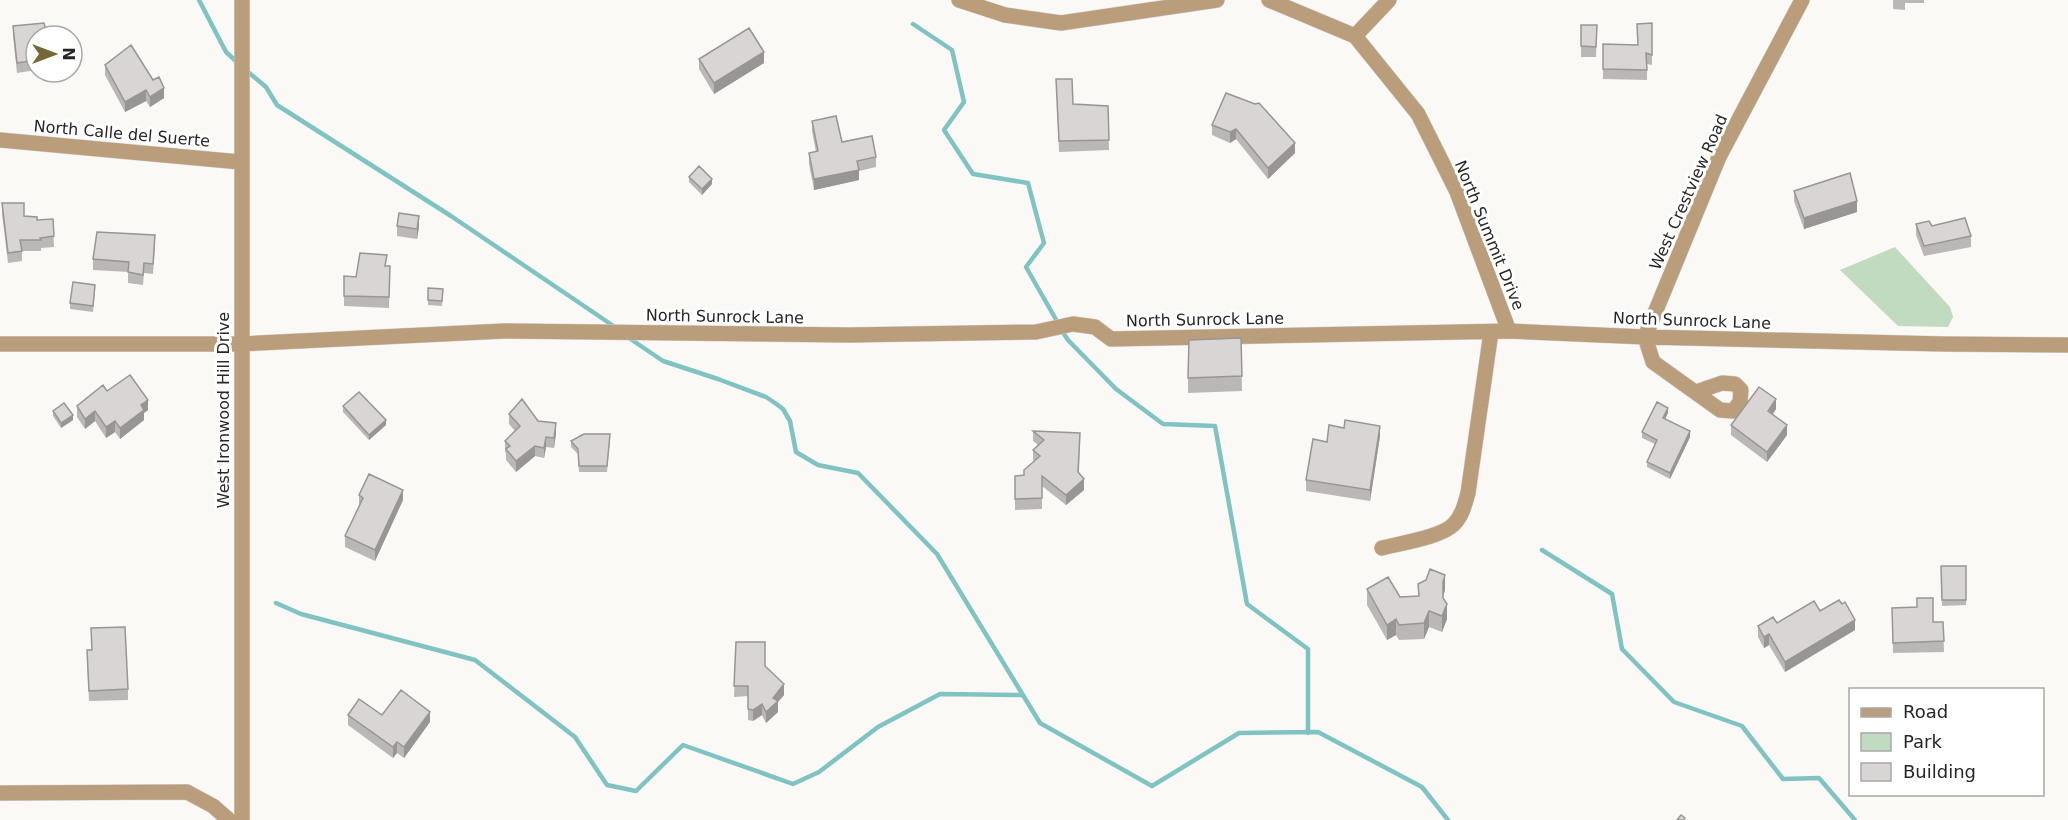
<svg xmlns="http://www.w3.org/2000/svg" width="2068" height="820" font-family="'DejaVu Sans',sans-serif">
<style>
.green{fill:#c1dbc0}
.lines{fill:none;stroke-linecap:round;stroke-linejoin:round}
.stream{stroke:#80c3c3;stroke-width:4.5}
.minor-casing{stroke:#d5d3d0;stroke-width:16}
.minor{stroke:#ba9e7c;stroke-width:15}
.wall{fill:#bbb7b6}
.shaded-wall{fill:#989594}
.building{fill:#d9d5d4;stroke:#989594;stroke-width:1.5}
.labels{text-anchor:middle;stroke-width:6;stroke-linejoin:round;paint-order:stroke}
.street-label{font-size:16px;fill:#272625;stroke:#fff}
</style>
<rect width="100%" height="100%" fill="#fbf9f6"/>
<path class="green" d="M1895 247 1950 307 1953 317 1948 327 1898 326 1840 270Z"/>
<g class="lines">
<path class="stream" d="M199 0 226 52 238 63
M913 24 952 50 964 102 944 130 973 174 1028 183 1044 243 1026 267 1058 323
M247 71 266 87 277 105 451 216 615 327
M1062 331 1068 340 1116 389 1163 424 1215 426 1247 604 1308 649V733
M629 338 663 361 718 379 766 397 775 403 783 409 790 421 796 452 818 465 858 473 937 554 1040 723 1152 786 1239 733 1318 732 1422 787 1448 820
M1542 550 1612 594 1622 649 1674 702 1742 726 1783 779 1819 778 1855 820
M276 603 301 614 475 660 575 737 607 785 636 791 683 745 793 784 819 772 878 727 940 694 1023 695"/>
<g class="minor-casing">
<path id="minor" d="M242 0V820
M959 0 1005 15 1061 23 1217 0
M1269 0 1355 36
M1389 0 1355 36 1418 114 1457 192 1509 331
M0 140 240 162
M0 344H241L504 331 849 335 1036 332 1073 324 1095 327 1111 339 1509 331 1645 337 1943 344 2068 345
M1696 392 1722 383 1735 384 1741 390 1740 402 1733 411 1720 410 1653 362 1645 337 1719 157 1802 0
M1382 548C1401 543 1442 537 1454 524 1462 516 1465 504 1468 493L1491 332
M0 793 187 792 213 806 229 820"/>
</g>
<use href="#minor" class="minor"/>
</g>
<path class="wall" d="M1893 0H1924V3H1905V10L1893 9Z
M1652 23V65L1647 64V80L1603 79V44L1638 45Z
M1581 25H1597L1596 57H1581Z
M13 26 36 36V70L17 73 13 36Z
M699 59 764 63 714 94 699 69Z
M105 65 153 80 164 98 150 107 146 101 125 112 105 75Z
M1056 79 1073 104 1108 106 1109 150 1059 152Z
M1226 93 1295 153 1268 179 1236 139 1230 143 1212 135V125Z
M812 121 842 142 876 157V167L859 171V180L814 190 809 164V153L816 152 812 131Z
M689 177 712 184 702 195 689 182Z
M1794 191 1857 212 1804 229 1794 201Z
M2 203 24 216 37 220 53 219 54 247 41 248V251H22V261L8 263 2 214Z
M1916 224 1932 226 1971 236V247L1924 256 1916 235Z
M397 226 419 227 417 239 397 236Z
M155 246 153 274 144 273 143 285 128 283V272L93 270V259Z
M387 266H390L389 308 344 306V276L356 277Z
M428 288 443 294 442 306 428 305Z
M95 291 93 312 70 309V303Z
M1241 338 1242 391 1188 393V378Z
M107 391 148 410 144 413V420L120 439 115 432 106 438 95 421 85 429 77 417V406Z
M343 406 386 425 369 440 343 412Z
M1776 409 1773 414 1787 435 1767 462 1731 435V425Z
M53 411 73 420 61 428 53 416Z
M1668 413 1665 419 1690 437 1670 479 1647 467V462L1655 444 1642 438V432Z
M509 414 538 421 556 433 554 448 546 447 544 458 535 456 516 472 506 460V453L505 452V441L515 431 509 424Z
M1033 431 1080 433 1079 472 1084 490 1066 505 1042 486V509L1015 510V476L1024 475 1034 461 1033 460V450L1038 445 1033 441Z
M1380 436 1370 501 1306 491V480L1327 442Z
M610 439 607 472H579L578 454 571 447V441Z
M359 495 403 500 375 561 345 547V536L359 506Z
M1941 566H1966V605L1942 606Z
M1418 584 1445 590 1443 596 1447 619 1442 632 1429 627 1424 639 1399 640 1396 635 1387 640 1367 605V589L1400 597 1418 596Z
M1892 608 1933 622H1943L1944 652 1893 653Z
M1820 611 1855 630 1785 672 1769 645 1764 648 1758 637V626L1777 623Z
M736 642 765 666 784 695 778 702V712L766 723 762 715 753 721 748 720V696L734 697Z
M87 661 128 689V700L89 701Z
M348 715H382L430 722 404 758 397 753 393 758 348 725Z"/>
<path class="shaded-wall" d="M764 52V63L714 94V83Z
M164 88V98L150 107V97Z
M146 90V101L125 112V102Z
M1236 129V139L1230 143V132Z
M1295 143V153L1268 179V168Z
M859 170V180L814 190V179Z
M712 179V184L702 195V189Z
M1857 201V212L1804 229V218Z
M419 216V227L417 239V229Z
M1776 399V409L1768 421V411Z
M148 400V410L144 413V420L120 439V428L141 405Z
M1668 408V413L1663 423V418Z
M95 411V421L85 429V419Z
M73 415V420L61 428V423Z
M386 420V425L369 440V435Z
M115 421V432L106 438V427Z
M556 423V433L554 448V438Z
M1787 425V435L1767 462V452Z
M1380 426V436L1370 501V490Z
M1690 431V437L1670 479V473Z
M546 437V447L544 458V448Z
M535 446V456L516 472V461Z
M1084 479V490L1066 505V495Z
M403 490V500L375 561V550Z
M1445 575V590L1443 597V582Z
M1447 604V619L1442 632V616Z
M1429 611V627L1424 639V623Z
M1396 619V635L1387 640V625Z
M1855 620V630L1785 672V662Z
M1769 634V645L1764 648V637Z
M784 684V695L778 702V712L766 723V712L773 698Z
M762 704V715L753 721V710Z
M430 712V722L404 758V747Z
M397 742V753L393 758V747Z"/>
<path class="building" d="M44 23 47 34 62 30 63 36H36V60L17 63 13 26Z
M1652 23V55L1646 53 1647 70 1603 69V44L1638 45 1637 24Z
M1581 25H1597L1596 47 1581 46Z
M749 28 764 52 714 83 699 59Z
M131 45 153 80 159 77 164 88 150 97 146 90 125 102 105 65Z
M1056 79H1072L1073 104 1108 106 1109 140 1059 141Z
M1226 93 1255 104 1259 103 1295 143 1268 168 1236 129 1230 132 1212 125Z
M836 116 842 142 872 136 876 157 857 161 859 170 814 179 809 153 818 151 812 121Z
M699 166 712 179 702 189 689 177Z
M1850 173 1857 201 1804 218 1794 191Z
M2 203H24V216L37 217V220L53 219 54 236 40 238 41 240H20L22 251 8 253Z
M399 213 419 216 417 229 397 226Z
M1965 218 1971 236 1924 246 1916 224 1929 221 1932 226Z
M97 232 155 235 153 264 144 263 143 275 128 272 129 262 93 259Z
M360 253 387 255 385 266H390L389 297 344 296V276L356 277Z
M73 282 95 285 93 306 70 303Z
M428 288 443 289 442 301 428 300Z
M1241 338 1242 376 1188 378 1189 340Z
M130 375 148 400 141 405 144 410 120 428 115 421 106 427 95 411 85 419 77 406 103 385 107 391Z
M1759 387 1776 399 1768 411 1787 425 1767 452 1731 425Z
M359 392 386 420 369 435 343 406Z
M522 399 538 421 556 423 554 438 546 437 544 448 535 446 516 461 506 449 510 446 505 441 520 426 509 414Z
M1657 402 1668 408 1663 418 1690 431 1670 473 1647 462 1657 440 1642 432Z
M64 403 73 415 61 423 53 411Z
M1345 420 1380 426 1370 490 1306 480 1313 439 1327 442 1329 425 1344 428Z
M1033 431 1080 433 1078 472 1084 479 1066 495 1042 476V498L1015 499V476L1024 475V470L1040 456 1033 450 1044 440Z
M584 434H610L607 466H579L578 449 571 441Z
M369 474 403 490 375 550 345 536 363 498 359 495Z
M1941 566H1966V600H1942Z
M1430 569 1445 575 1443 582V598L1447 604 1442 616 1429 611 1424 623 1399 625 1396 619 1387 625 1367 589 1388 577 1400 597 1419 596 1418 584 1426 580Z
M1917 598H1933V622H1943L1944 641 1893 643 1892 608 1917 607Z
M1839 600 1842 604 1845 602 1855 620 1785 662 1769 634 1764 637 1758 626 1773 617 1777 623 1814 601 1820 611Z
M125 627 128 689 89 691 87 650H92L91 628Z
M736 642H765V666L784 684 773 698 778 701 766 712 762 704 753 710 748 709V686H734Z
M401 690 430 712 404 747 397 742 393 747 348 715 359 699 382 715Z
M1681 815 1685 818 1684 820H1677Z"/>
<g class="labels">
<g class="street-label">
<text transform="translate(122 133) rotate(5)" y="6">North Calle del Suerte</text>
<text transform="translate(1688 192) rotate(-66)" y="6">West Crestview Road</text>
<text transform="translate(1490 235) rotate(68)" y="6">North Summit Drive</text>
<text transform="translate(725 316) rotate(1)" y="6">North Sunrock Lane</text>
<text transform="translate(1205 319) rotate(-1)" y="6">North Sunrock Lane</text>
<text transform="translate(1692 320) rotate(2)" y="6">North Sunrock Lane</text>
<text transform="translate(223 410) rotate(-90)" y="6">West Ironwood Hill Drive</text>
</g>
</g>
<rect x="1849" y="688" width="195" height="108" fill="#ffffff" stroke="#a9a8a8" stroke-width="1.5"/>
<rect x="1861" y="708" width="30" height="9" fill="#ba9e7c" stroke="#a9a8a8" stroke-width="1.5"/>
<text x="1903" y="718" font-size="18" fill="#272625">Road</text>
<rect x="1861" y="733" width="30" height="18" fill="#c1dbc0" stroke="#a9a8a8" stroke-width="1.5"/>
<text x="1903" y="748" font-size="18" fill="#272625">Park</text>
<rect x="1861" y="763" width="30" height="18" fill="#d9d5d4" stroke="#a9a8a8" stroke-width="1.5"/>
<text x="1903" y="778" font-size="18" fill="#272625">Building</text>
<g transform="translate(54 54) rotate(90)"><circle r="28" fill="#ffffff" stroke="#a9a8a8" stroke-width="1.5"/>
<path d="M0-4.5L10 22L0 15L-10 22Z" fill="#766836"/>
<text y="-9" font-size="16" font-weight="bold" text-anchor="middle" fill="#272625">N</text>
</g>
</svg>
